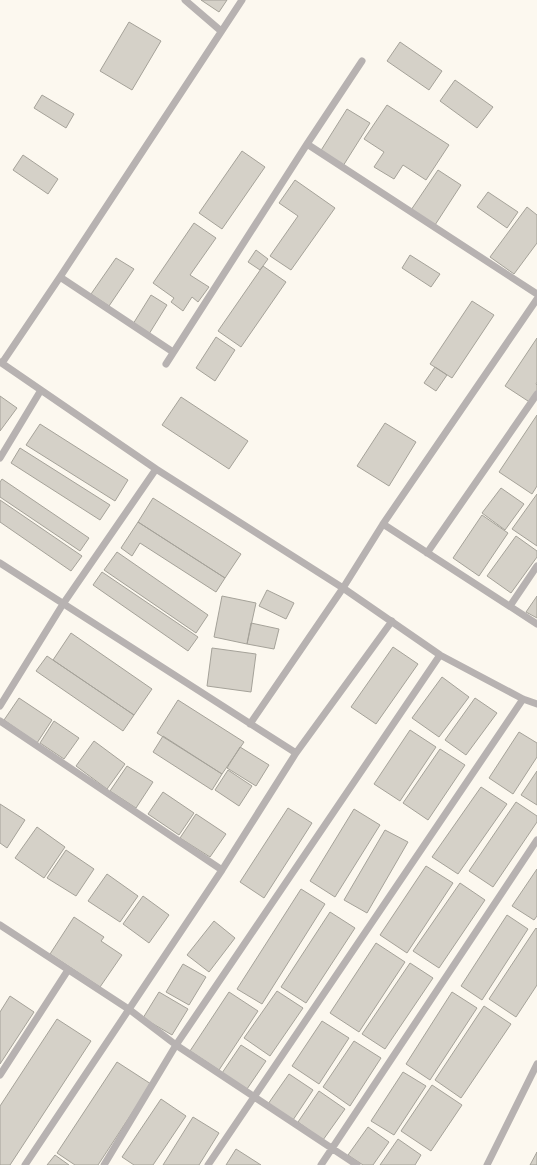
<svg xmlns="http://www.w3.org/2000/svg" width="537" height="1165" font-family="'Work Sans',sans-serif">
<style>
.building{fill:#d5d1c8;stroke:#a5a299}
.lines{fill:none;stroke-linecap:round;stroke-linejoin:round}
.service{stroke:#b7b2b1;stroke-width:7}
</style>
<rect width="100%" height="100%" fill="#fcf8ef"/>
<path class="building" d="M201 0H227L219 12Z
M129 22 161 41 132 90 100 71Z
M400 42 442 71 429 90 387 61Z
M455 80 493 107 477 128 440 101Z
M42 95 74 114 66 128 34 108Z
M387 105 449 145 426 180 403 165 394 179 374 167 384 152 364 139Z
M347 109 370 123 343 166 320 152Z
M242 151 265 167 222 229 199 213Z
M23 155 58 179 48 194 13 170Z
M438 170 461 185 435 225 411 210Z
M295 180 335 208 291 270 270 256 298 216 279 203Z
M488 192 518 212 507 228 477 207Z
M527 207 537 215V243L514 274 490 257Z
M194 223 216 238 190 275 209 287 198 302 192 297 183 311 171 302 174 298 153 283Z
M256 250 268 259 260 270 248 262Z
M410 255 440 274 431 287 402 268Z
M116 258 134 269 109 306 91 294Z
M263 266 286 282 241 347 218 331Z
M151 295 167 305 149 334 133 324Z
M472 301 494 315 452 378 430 364Z
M216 337 235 350 215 381 196 368Z
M537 338V382L536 384 537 385V393L531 403 505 386Z
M435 367 447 375 436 391 424 383Z
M0 396 17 408 0 431Z
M181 397 248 441 229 469 162 425Z
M537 415V486L532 494 499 472Z
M385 423 416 442 389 486 357 466Z
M40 424 128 480 115 501 26 445Z
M20 448 110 505 100 520 11 463Z
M2 479 89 538 80 551 0 497V482Z
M501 488 524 504 505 530 482 513Z
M537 494V546L512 529Z
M153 498 241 554 225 578 138 522Z
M0 500 82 556 71 571 0 522Z
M482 515 508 533 479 576 453 558Z
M138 522 225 578 216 592 140 543 132 556 121 548Z
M516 536 537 551V557L511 593 487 576Z
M117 552 208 615 196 633 104 570Z
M102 572 198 637 188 651 93 585Z
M267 590 294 603 286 619 259 606Z
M222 596 256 603 247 644 214 637Z
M537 596V618L526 612Z
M251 623 279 629 274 649 247 644Z
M71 633 152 689 134 715 53 660Z
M393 647 418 664 376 724 351 707Z
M212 648 256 654 251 692 207 686Z
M47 656 134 715 123 731 36 671Z
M442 677 469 697 439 737 412 718Z
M19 698 52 720 37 743 4 720Z
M475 698 497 713 466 755 445 740Z
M178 700 244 742 222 774 157 733Z
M54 721 79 738 64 759 40 743Z
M410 730 436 747 400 801 374 784Z
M519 732 537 743V757L513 794 489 778Z
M163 736 222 774 212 790 153 752Z
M94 741 125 764 107 789 76 766Z
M240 747 269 765 256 786 227 768Z
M440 749 465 765 428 820 403 803Z
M127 766 153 782 136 808 110 791Z
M228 770 252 786 239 806 215 790Z
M537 771V805L521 795Z
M481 787 507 804 458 874 432 857Z
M163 792 194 813 179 835 148 814Z
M516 802 537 816V822L493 887 469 871Z
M0 804 25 820 7 848 0 843Z
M288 808 312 823 264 898 240 882Z
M354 809 380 825 335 897 310 881Z
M196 814 226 834 210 857 180 838Z
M37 827 65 847 44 878 15 858Z
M385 830 408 842 367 913 344 900Z
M66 850 94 869 76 896 47 878Z
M426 866 453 883 407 953 380 935Z
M537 869V916L534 920 512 906Z
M107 874 138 896 120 922 88 901Z
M460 883 485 900 439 968 413 951Z
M301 889 325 904 262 1004 237 989Z
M143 896 169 915 149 943 123 924Z
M330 912 355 928 306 1003 281 987Z
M507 915 528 929 482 1000 461 986Z
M74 917 104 937 101 941 122 955 100 987 50 954Z
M214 921 235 938 209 972 187 955Z
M536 928 537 929V985L516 1017 489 999Z
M376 943 405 962 359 1032 330 1013Z
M410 963 433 978 385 1049 362 1034Z
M183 964 206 977 189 1005 166 992Z
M277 991 303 1008 270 1056 244 1038Z
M159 992 188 1009 172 1035 143 1018Z
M229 992 258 1011 219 1070 190 1051Z
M452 992 477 1008 430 1080 406 1064Z
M10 996 34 1012 0 1064V1012Z
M484 1006 511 1024 461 1098 435 1080Z
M57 1019 91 1041 10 1165H0V1106Z
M322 1021 349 1038 319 1084 292 1066Z
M354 1041 381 1058 350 1106 323 1087Z
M241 1045 266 1061 247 1089 222 1073Z
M117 1062 151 1084 98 1165H75L57 1153Z
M403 1072 426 1086 394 1135 371 1121Z
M289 1074 313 1090 293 1120 268 1104Z
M432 1085 462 1105 431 1151 401 1131Z
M319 1091 345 1109 323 1140 298 1122Z
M161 1099 186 1116 153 1165H134L122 1157Z
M193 1117 219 1133 199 1165H163Z
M368 1127 389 1142 373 1165H363L348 1155Z
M398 1139 421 1155 415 1165H380Z
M236 1149 261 1165H226Z
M537 1152V1165H530Z
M55 1155 69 1165H47Z"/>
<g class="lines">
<path class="service" d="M185 0 221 31
M307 144 537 294
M60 277 173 352
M0 362 156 469 343 588 440 655 523 699 537 704
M2 363 60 277 242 0
M166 364 307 144 362 61
M0 458 41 390
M383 524 537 624
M427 553 537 394
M0 563 296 753
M510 606 537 566
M0 706 63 604 156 469
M0 721 222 870
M250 724 343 588 383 524 537 299
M0 925 130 1010 176 1045 357 1165
M0 1075 68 970
M25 1165 222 870 296 753 392 621
M104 1165 176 1045 440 655
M208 1165 523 699
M321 1165 537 840
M487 1165 537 1064"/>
</g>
</svg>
